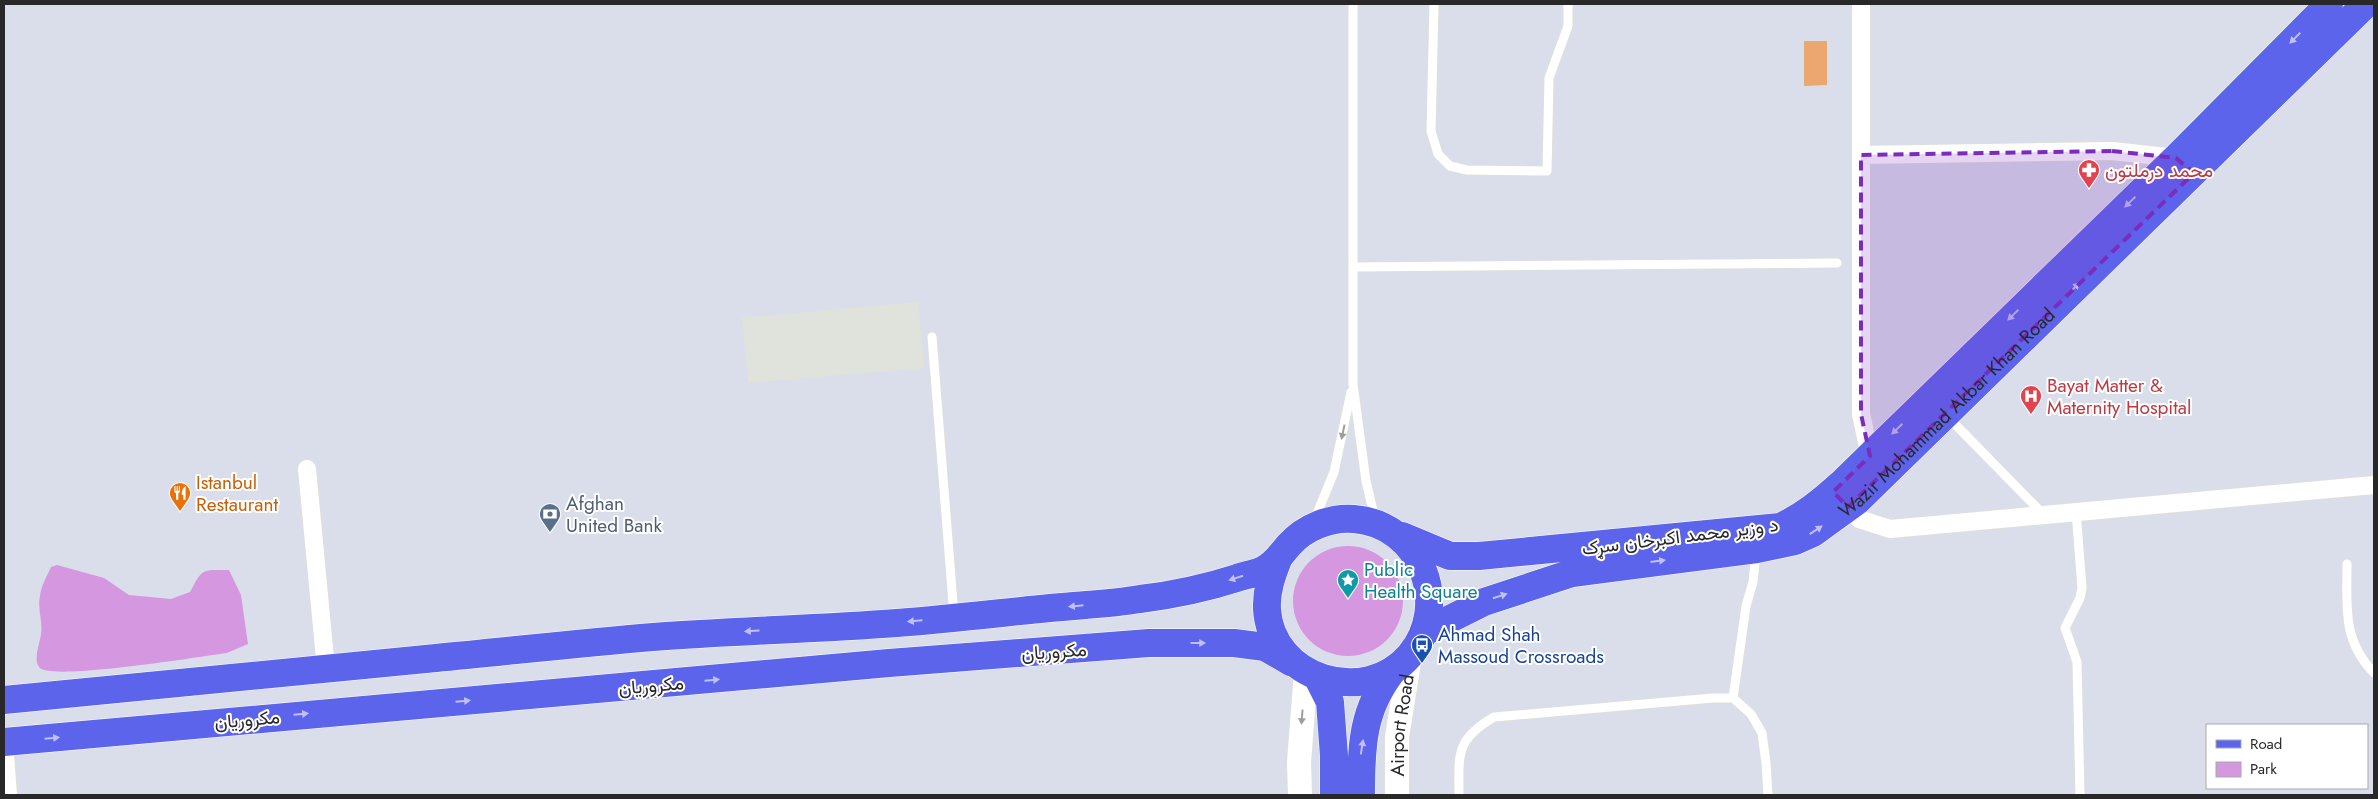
<svg xmlns="http://www.w3.org/2000/svg" width="2378" height="799" font-family="Jost,Vazirmatn,sans-serif">
<style>
.industrial{fill:#dfe3db}
.green{fill:#d597e0}
.water{fill:#eba76f}
.lines{fill:none;stroke-linecap:round;stroke-linejoin:round}
.lane-casing{stroke:#e1e1cf;stroke-width:10}
.street-casing{stroke:#e1e1cf;stroke-width:19}
.secondary-casing{stroke:#e1e1cf;stroke-width:25}
.primary-casing{stroke:#fff;stroke-width:29}
.lane{stroke:#fff;stroke-width:9}
.street{stroke:#fff;stroke-width:18}
.secondary{stroke:#fff;stroke-width:24}
.primary{stroke:#5d64ec;stroke-width:28}
.oneway{fill:#bec1f7}
.oneway2{fill:#9e9e9e}
.marked{fill:#7b2cbf;fill-opacity:0.2;stroke:#7b2cbf;stroke-width:4;stroke-dasharray:10 6;stroke-linejoin:round}
.labels{text-anchor:middle;stroke-width:4;stroke-linejoin:round;paint-order:stroke}
.health-label{font-size:19px;fill:#be3a42;stroke:#fff;text-anchor:start}
.street-label{font-size:19px;fill:#282828;stroke:#fff}
.food-label{font-size:19px;fill:#c56008;stroke:#fff;text-anchor:start}
.service-label{font-size:19px;fill:#4e5e75;stroke:#fff;text-anchor:start}
.culture-label{font-size:19px;fill:#0d838f;stroke:#fff;text-anchor:start}
.transit-label{font-size:19px;fill:#164399;stroke:#fff;text-anchor:start}
</style>
<rect width="100%" height="100%" fill="#dadeea"/>
<path class="industrial" d="M918 302 924 368 748 383 742 318Z"/>
<path class="green" d="M1293 601a55 55 0 1 1 110 0a55 55 0 1 1-110 0Z
M57 565 104 578 129 595 171 599 190 592C203 568 201 570 229 570L241 595 248 644 227 653C203 656 48 682 39 667 33 659 40 643 41 634 43 621 37 608 40 596 41 586 47 576 51 567Z"/>
<path class="water" d="M1804 41H1827V85L1804 86Z"/>
<g class="lines">
<g class="lane-casing">
<path id="lane" d="M1353 4V384L1366 481 1375 519
M1434 4 1431 131 1438 154 1450 166 1467 170 1547 171 1549 78 1568 26V4
M1354 267 1837 263
M932 337 954 616
M1947 416 2043 514
M2076 511 2082 588 2080 598 2065 628 2077 662 2080 795
M1314 521 1334 472 1351 392
M2347 564C2347 607 2342 640 2374 673
M1733 698 1746 606 1753 582 1756 553
M1459 795C1459 754 1455 740 1494 717L1713 698H1733L1751 714 1762 733 1766 763 1768 795"/>
</g>
<g class="street-casing">
<path id="street" d="M1861 4V414L1870 456
M1861 155 2112 151 2176 158 2180 161
M307 469 326 669
M1842 500 1859 519 1890 529 2374 485
M4 742 8 795"/>
</g>
<g class="secondary-casing">
<g id="secondary">
<path d="M1300 795 1299 762 1306 672"/>
<path id="s1" d="M1397 795V737L1410 656"/>
</g>
</g>
<g class="primary-casing">
<g id="primary">
<path d="M1402 536 1450 556H1479L1780 527C1804 516 1821 502 1841 484L2176 158 2329 4"/>
<path id="s2" d="M1424 632 1484 602 1572 573 1757 549 1795 541 1813 533 1857 501 2366 4"/>
<path d="M1318 678 1330 702 1334 756V795"/>
<path d="M4 700C148 686 292 672 436 658 509 651 581 643 653 637 734 631 816 629 897 623 948 619 999 613 1050 608 1080 605 1111 604 1140 599 1173 595 1206 588 1237 578 1245 575 1256 574 1263 570 1274 565 1282 553 1289 545 1305 527 1331 517 1354 519 1421 524 1452 605 1410 655 1365 708 1271 679 1267 609 1266 590 1272 575 1279 557"/>
<path d="M4 742 889 663 1149 643H1234L1265 647 1291 662"/>
<path d="M1361 795C1361 747 1362 709 1393 670"/>
</g>
</g>
<use href="#lane" class="lane"/>
<use href="#street" class="street"/>
<use href="#secondary" class="secondary"/>
<use href="#primary" class="primary"/>
</g>
<defs><path id="oneway-solid" d="M-6-.8H1V-3.2L6.5 0L1 3.2V.8H-6Z" transform="scale(1.25)"/></defs>
<g class="oneway">
<use href="#oneway-solid" transform="translate(2295 38) rotate(135)"/>
<use href="#oneway-solid" transform="translate(2130 202) rotate(136)"/>
<use href="#oneway-solid" transform="translate(2074 288) rotate(-44)"/>
<use href="#oneway-solid" transform="translate(2013 315) rotate(136)"/>
<use href="#oneway-solid" transform="translate(1897 429) rotate(136)"/>
<use href="#oneway-solid" transform="translate(1816 530) rotate(-33)"/>
<use href="#oneway-solid" transform="translate(1658 561) rotate(-7)"/>
<use href="#oneway-solid" transform="translate(1236 578) rotate(162)"/>
<use href="#oneway-solid" transform="translate(1500 596) rotate(-18)"/>
<use href="#oneway-solid" transform="translate(1076 606) rotate(174)"/>
<use href="#oneway-solid" transform="translate(915 621) rotate(175)"/>
<use href="#oneway-solid" transform="translate(752 631) rotate(177)"/>
<use href="#oneway-solid" transform="translate(1198 643)"/>
<use href="#oneway-solid" transform="translate(712 680) rotate(-5)"/>
<use href="#oneway-solid" transform="translate(463 701) rotate(-5)"/>
<use href="#oneway-solid" transform="translate(301 714) rotate(-5)"/>
<use href="#oneway-solid" transform="translate(52 738) rotate(-5)"/>
<use href="#oneway-solid" transform="translate(1362 747) rotate(-81)"/>
</g>
<g class="oneway2">
<use href="#oneway-solid" transform="translate(1343 432) rotate(102)"/>
<use href="#oneway-solid" transform="translate(1302 717) rotate(94)"/>
</g>
<path class="marked" d="M2112 151 2176 158 2194 173 1848 507 1833 492 1870 456 1861 414V155Z"/>
<defs>
<g id="pharmacy-pin" transform="scale(1.125)"><path d="M0 17L-7.5 6A9.5 9.5 0 1 1 7.5 6Z" fill="#e0444e" stroke="#fff"/><path d="M-2-6h4v4h4v4h-4v4h-4v-4h-4v-4h4Z" fill="#fff"/></g>
<g id="hospital-pin" transform="scale(1.125)"><path d="M0 17L-7.5 6A9.5 9.5 0 1 1 7.5 6Z" fill="#e0444e" stroke="#fff"/><path d="M-5-5h3v3.5h4V-5h3V5h-3V1.5h-4V5h-3Z" fill="#fff"/></g>
<g id="restaurant-pin" transform="scale(1.125)"><path d="M0 17L-7.5 6A9.5 9.5 0 1 1 7.5 6Z" fill="#e8710a" stroke="#fff"/><path d="M-5-6h1v4h1v-4h1v4h1v-4h1v5L-1.5 .5V6h-2V.5L-5-1ZM5-6V6H3V1.5H1.5Q1.5-4 5-6Z" fill="#fff"/></g>
<g id="bank-pin" transform="scale(1.125)"><path d="M0 17L-7.5 6A9.5 9.5 0 1 1 7.5 6Z" fill="#5c6f8a" stroke="#fff"/><path d="M-6-4H6V4H-6ZM0-2.3a2.3 2.3 0 1 0 0 4.6a2.3 2.3 0 1 0 0-4.6Z" fill="#fff"/></g>
<g id="sight-pin" transform="scale(1.125)"><path d="M0 17L-7.5 6A9.5 9.5 0 1 1 7.5 6Z" fill="#0f9aa8" stroke="#fff"/><path d="M0-6L1.8-2.2L6-1.7L2.9 1.2L3.7 5.4L0 3.3L-3.7 5.4L-2.9 1.2L-6-1.7L-1.8-2.2Z" fill="#fff"/></g>
<g id="bus-pin" transform="scale(1.125)"><path d="M0 17L-7.5 6A9.5 9.5 0 1 1 7.5 6Z" fill="#1a4fb4" stroke="#fff"/><path d="M-5-6H5V4H4V6H2V4H-2V6H-4V4H-5ZM-3.5-4V0h7V-4ZM-3.5 1.2v1.5H-2V1.2ZM2 1.2v1.5H3.5V1.2Z" fill="#fff"/></g>
</defs>
<g fill-rule="evenodd">
<use href="#pharmacy-pin" x="2089" y="170"/>
<use href="#hospital-pin" x="2031" y="396"/>
<use href="#restaurant-pin" x="180" y="493"/>
<use href="#bank-pin" x="550" y="514"/>
<use href="#sight-pin" x="1348" y="580"/>
<use href="#bus-pin" x="1422" y="645"/>
</g>
<g class="labels">
<g class="health-label">
<text x="2105" y="177">محمد درملتون</text>
<text x="2047" y="392">Bayat Matter &amp;<tspan x="2047" dy="22">Maternity Hospital</tspan></text>
</g>
<g class="street-label">
<text dy="7" stroke="none"><textPath href="#s2" startOffset="585">Wazir Mohammad Akbar Khan Road</textPath></text>
<text transform="translate(1680 536) rotate(-7)" y="7">د وزیر محمد اکبرخان سړک</text>
<text transform="translate(1054 651) rotate(-4)" y="7">مکروریان</text>
<text transform="translate(651 685) rotate(-5)" y="7">مکروریان</text>
<text transform="translate(247 719) rotate(-5)" y="7">مکروریان</text>
<text dy="7" stroke="none"><textPath href="#s1" startOffset="70">Airport Road</textPath></text>
</g>
<g class="food-label">
<text x="196" y="489">Istanbul<tspan x="196" dy="22">Restaurant</tspan></text>
</g>
<g class="service-label">
<text x="566" y="510">Afghan<tspan x="566" dy="22">United Bank</tspan></text>
</g>
<g class="culture-label">
<text x="1364" y="576">Public<tspan x="1364" dy="22">Health Square</tspan></text>
</g>
<g class="transit-label">
<text x="1438" y="641">Ahmad Shah<tspan x="1438" dy="22">Massoud Crossroads</tspan></text>
</g>
</g>
<rect width="2378" height="799" fill="none" stroke="#282828" stroke-width="10"/>
<rect x="2206" y="724" width="162" height="65" fill="#ffffff" stroke="#a9a9a9"/>
<rect x="2216" y="740" width="25" height="8" fill="#5d64ec" stroke="#a9a9a9"/>
<text x="2250" y="749" font-size="15" fill="#282828">Road</text>
<rect x="2216" y="762" width="25" height="15" fill="#d597e0" stroke="#a9a9a9"/>
<text x="2250" y="774" font-size="15" fill="#282828">Park</text>
</svg>
